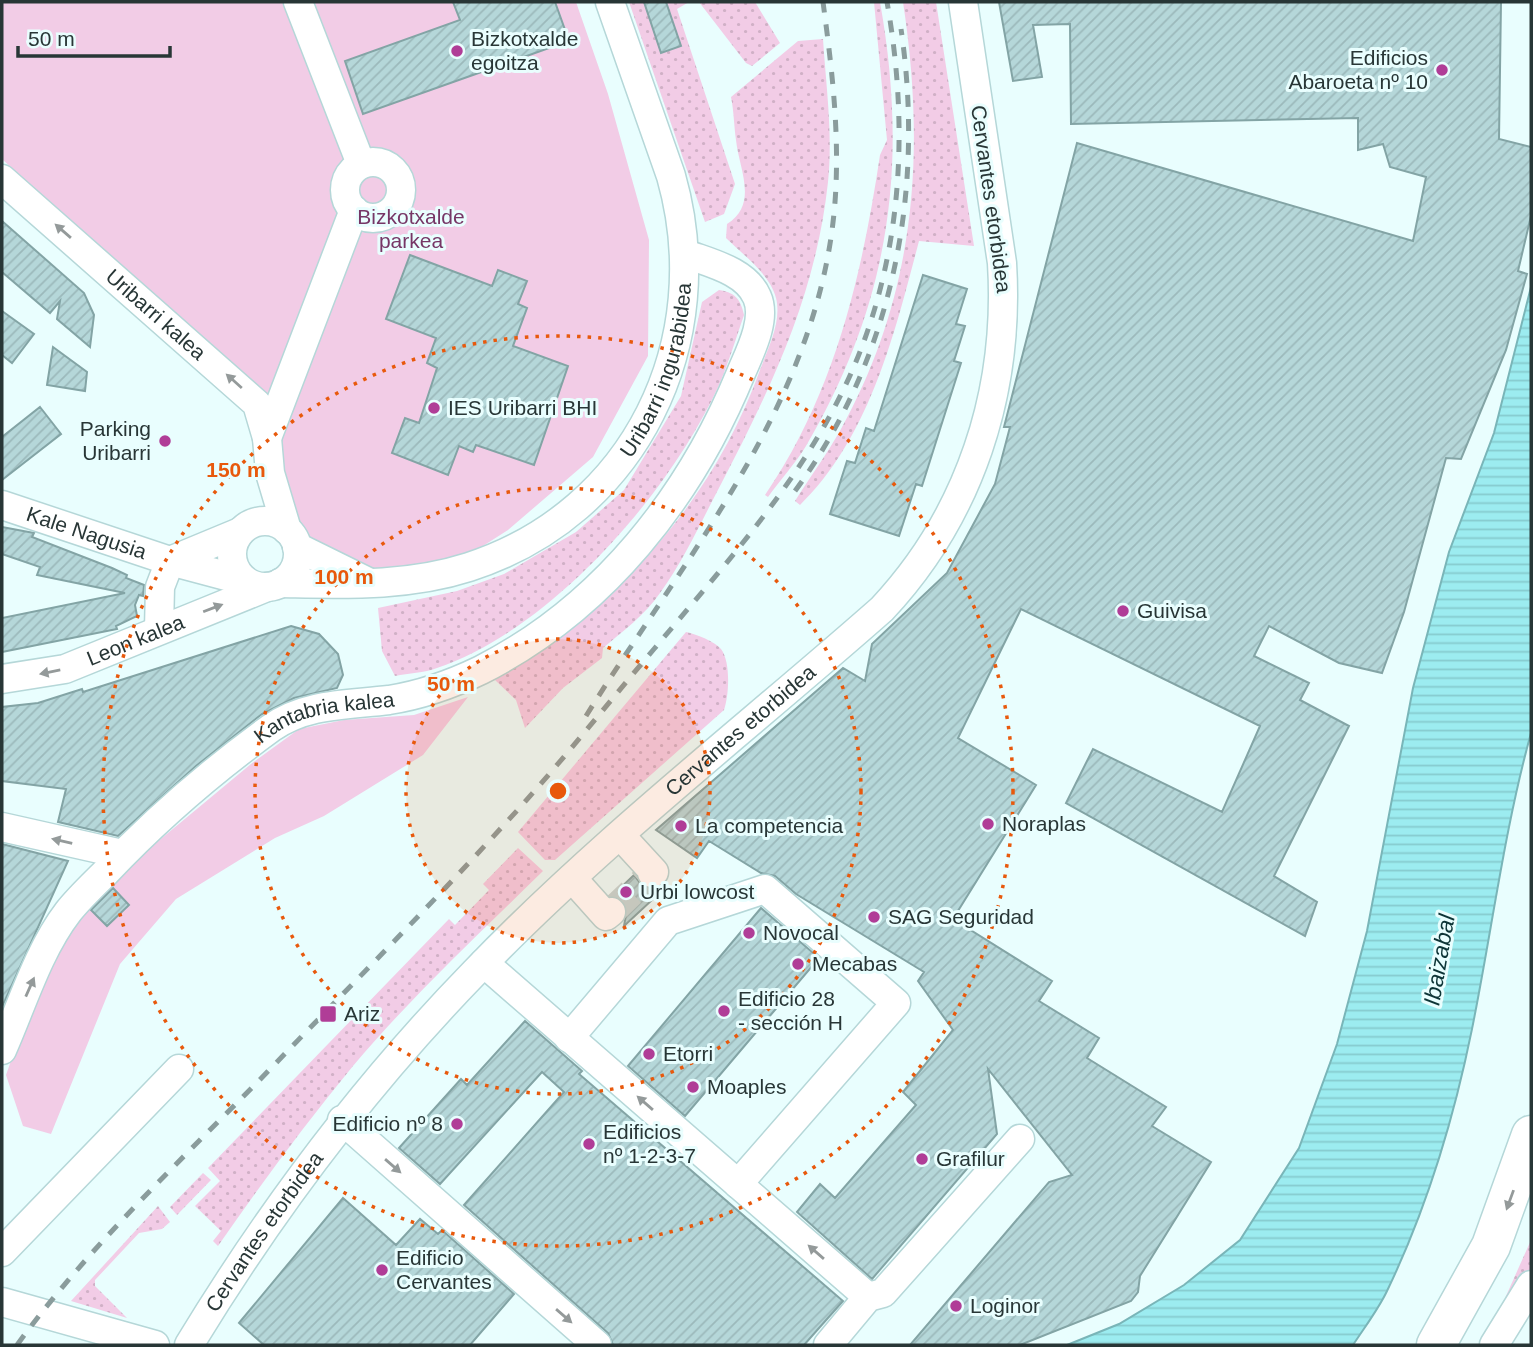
<svg xmlns="http://www.w3.org/2000/svg" width="1533" height="1347" font-family="Helvetica,sans-serif">
<style>
.grass{fill:url(#grass-dots)}
.park{fill:#f2cce6}
.water{fill:url(#water-rules);stroke:#79b5b8;stroke-width:2}
.building{fill:url(#building-hatch);stroke:#83a4a5;stroke-width:2}
.lines{fill:none;stroke-linecap:round;stroke-linejoin:round}
.minor-tunnel{stroke:#c2d6d6;stroke-width:28;stroke-dasharray:28 14;stroke-linecap:butt}
.minor-casing{stroke:#b5d7d8;stroke-width:31}
.highway-casing{stroke:#b5d7d8;stroke-width:41}
.minor{stroke:#fff;stroke-width:28}
.highway{stroke:#fff;stroke-width:38}
.rail{stroke:#8a9c9c;stroke-width:5;stroke-dasharray:12 12;stroke-linecap:butt}
.oneway{fill:#949a9a}
.ring{fill:none;stroke:#e8590c;stroke-width:3.5;stroke-dasharray:3.5 7}
.poi-dot{fill:#b03d97;stroke:#e9fefe;stroke-width:2.5}
.labels{text-anchor:middle;stroke-width:6;stroke-linejoin:round;paint-order:stroke}
.poi-label{font-size:21px;fill:#283636;stroke:#e9fefe;text-anchor:start}
.street-label{font-size:21px;fill:#283636;stroke:#e9fefe}
.park-label{font-size:21px;fill:#763666;stroke:#e9fefe}
.water-label{font-size:23px;font-style:italic;fill:#0d3537;stroke:#e9fefe}
.centre{fill:#e8590c;stroke:#e9fefe;stroke-width:3.5}
.ring-label{font-size:21px;text-anchor:middle;font-weight:bold;fill:#e8590c;stroke:#e9fefe;stroke-width:6;stroke-linejoin:round;paint-order:stroke}
</style>
<defs>
<pattern id="grass-dots" width="8" height="8" patternUnits="userSpaceOnUse" patternTransform="scale(1.75)"><rect width="8" height="8" fill="#f2cce6"/><path d="M2 2h.1M6 6h.1" fill="none" stroke="#d0b0c6" stroke-width="1.8" stroke-linecap="round"/></pattern>
<pattern id="water-rules" width="6" height="5" patternUnits="userSpaceOnUse" patternTransform="scale(1.75)"><rect width="6" height="5" fill="#9cecf0"/><path d="M0 2.5h6" fill="none" stroke="#86cbce"/></pattern>
<pattern id="building-hatch" width="6" height="6" patternUnits="userSpaceOnUse" patternTransform="scale(1.75)"><rect width="6" height="6" fill="#b5d7d9"/><path d="M-1 1l2-2M0 6l6-6M5 7l2-2" fill="none" stroke="#9cb9bb"/></pattern>
</defs>
<rect width="100%" height="100%" fill="#e9fefe"/>
<path class="grass" d="M629 2H689L677 9 735 184 724 214 705 222Z
M699 2H755L780 43 752 66 746 63Z
M874 2H880C909 165 890 302 806 446 795 464 780 480 768 497L765 495C835 393 862 275 880 155L887 140Z
M903 2H936L974 246 919 241C895 332 870 437 800 505L795 501C810 477 827 454 841 429 916 293 926 153 903 2Z
M823 39C826 86 833 134 828 182 816 295 771 388 720 486 701 522 684 560 660 593 645 615 623 631 603 648L602 658 563 688 525 728 516 700 495 680C616 605 711 506 760 370 768 348 782 322 776 298 770 274 743 255 726 238L727 224C759 204 739 169 736 140 734 126 734 112 731 97L798 41Z
M719 290C734 292 741 299 744 315 736 338 729 362 719 385 670 493 552 629 437 668 424 673 409 673 395 676L382 651 378 608 457 591 504 574 576 532 624 490 681 396 702 302Z
M686 632C696 634 714 641 721 649 731 662 729 696 724 710L555 860H545L518 832Z
M518 848 543 871C478 935 411 997 353 1066 305 1124 261 1184 218 1246L213 1241 221 1231 195 1206 220 1181 208 1168 449 919 455 925 489 890 483 884Z
M203 1173 211 1180 177 1215 170 1207Z
M158 1206 170 1222 162 1229 139 1233 95 1280V1286L127 1318 71 1301Z
M1531 1240V1308L1502 1305Z"/>
<path class="park" d="M2 2H576L608 94 649 240 648 356 593 457 508 530 461 560 385 576 331 562 298 529 282 474 278 415 2 159Z
M468 697 423 755 324 816 275 838 176 899 120 964 51 1134 23 1126 6 1075 29 1010 67 938 109 882 251 764 299 729 344 720 414 715Z"/>
<path class="water" d="M1531 287V733C1504 831 1492 930 1472 1029 1454 1118 1426 1210 1387 1291 1378 1310 1364 1328 1353 1345H1067L1119 1324 1184 1285 1240 1240 1299 1148 1337 1044 1367 931 1413 688 1449 552 1494 433Z"/>
<path class="building" d="M453 2H555L569 41 363 114 345 61 460 20Z
M644 2H666L681 46 661 53Z
M999 2H1501L1499 139 1531 147V216L1518 271 1527 274 1506 350 1461 459 1446 458 1404 612 1382 673 1339 663 1269 626 1254 656 1309 683 1300 700 1349 726 1274 876 1317 902 1305 936 1066 803 1093 749 1222 812 1260 726 1021 609 958 738 1036 785 953 919 1052 981 1039 1001 1099 1038 1087 1058 1166 1107 1152 1126 1211 1162 1140 1276 1138 1292 1131 1301 1020 1345H910L1049 1182 1072 1175 988 1069 997 1134 872 1279 797 1212 820 1184 835 1198 916 1105 903 1092 953 1030 918 981 924 972 796 894 775 876 761 873 709 841 697 858 656 830 843 668 865 681 872 644 947 573 995 484 1010 427H1004L1077 143 1413 241 1426 177 1390 167 1383 144 1358 150V118L1071 124 1070 24 1033 25 1042 77 1013 81Z
M2 221 84 293 94 315 90 347 57 319 60 301 50 313 2 272Z
M410 255 492 286 498 270 527 281 518 304 527 308 513 346 568 366 534 465 476 445 473 452 459 446 448 475 392 453 405 418 419 423 437 368 427 363 436 338 386 319Z
M923 275 967 289 956 324 965 326 954 361 961 363 922 486 916 484 899 536 830 514 847 461 855 463 866 428 874 431Z
M2 311 34 334 12 363 2 355Z
M53 347 87 372 85 391 47 385Z
M40 407 61 434 2 480V437Z
M2 527 34 533 32 537 112 568 127 575 126 578 144 585 143 596 139 595 135 605 137 616 116 626 117 629 2 652V618L125 593 37 575 40 567 2 554Z
M291 626 319 634 338 654 343 675 337 688 294 698 262 714 196 766 118 836 58 822 66 789 2 781V707L38 703 82 689 83 692Z
M2 844 68 861 2 1007Z
M634 875 643 887 665 888 624 926 627 909 623 901 612 896Z
M113 888 129 905 107 926 91 910Z
M761 908 819 958 685 1116 628 1066Z
M525 1021 582 1071 579 1074 843 1301 804 1345H613L608 1333 464 1205 564 1092 542 1072 440 1184 399 1148 461 1079 467 1085Z
M343 1198 396 1245 420 1219 438 1234 442 1230 514 1294 470 1345H264L239 1323Z"/>
<g class="lines">
<path class="minor-tunnel" d="M611 912 652 873"/>
<g class="minor-casing">
<g id="minor">
<path d="M298 2 361 164"/>
<circle cx="373" cy="190" r="28"/>
<path id="s1" d="M2 179 257 404 267 438 270 473 287 530"/>
<path d="M267 438 354 210"/>
<path id="s2" d="M2 505 170 561 160 587 159 629"/>
<circle cx="265" cy="554" r="33"/>
<path d="M240 532 170 561 245 581"/>
<path d="M297 547 368 582"/>
<path id="s3" d="M280 583C344 584 407 587 469 567 636 513 718 341 671 176L610 2"/>
<path id="s4" d="M2 679 65 669 267 587"/>
<path d="M2 827 122 854"/>
<path d="M620 835 654 872 652 873"/>
<path d="M572 878 606 916 611 912"/>
<path d="M484 963 868 1297"/>
<path d="M569 1038 668 921 765 889 896 1003 738 1184"/>
<path id="s5" d="M2 1050C22 1005 38 951 68 912 79 898 93 885 106 872 156 819 212 771 271 728 306 703 348 705 389 700 421 695 452 684 481 670 603 608 690 497 741 373 750 352 767 319 757 297 746 271 710 263 686 254"/>
<path d="M342 1120 597 1345"/>
<path d="M2 1252 179 1069"/>
<path d="M2 1302 155 1345"/>
<path id="s6" d="M189 1345C271 1210 364 1086 475 972 601 841 746 729 882 609 970 515 1010 392 1002 263L963 2"/>
<path d="M828 1345 868 1297 883 1293 1020 1139"/>
<path d="M1494 1345 1531 1285"/>
</g>
</g>
<g class="highway-casing">
<path id="highway" d="M1436 1345 1491 1246 1531 1135"/>
</g>
<use href="#minor" class="minor"/>
<use href="#highway" class="highway"/>
<path class="rail" d="M795 491C893 357 925 192 901 29
M586 716C686 555 820 400 835 202 840 135 832 69 823 2
M17 1345C92 1242 188 1154 277 1062 352 984 429 907 502 827 555 770 604 708 654 649 727 562 806 476 852 371 903 254 909 126 887 2"/>
</g>
<defs><path id="oneway-solid" d="M-6-.8H1V-3.2L6.5 0L1 3.2V.8H-6Z" transform="scale(1.75)"/></defs>
<g class="oneway">
<use href="#oneway-solid" transform="translate(63 231) rotate(-139)"/>
<use href="#oneway-solid" transform="translate(234 381) rotate(-138)"/>
<use href="#oneway-solid" transform="translate(213 608) rotate(-21)"/>
<use href="#oneway-solid" transform="translate(50 672) rotate(169)"/>
<use href="#oneway-solid" transform="translate(62 841) rotate(-167)"/>
<use href="#oneway-solid" transform="translate(30 987) rotate(-66)"/>
<use href="#oneway-solid" transform="translate(645 1103) rotate(-139)"/>
<use href="#oneway-solid" transform="translate(393 1166) rotate(41)"/>
<use href="#oneway-solid" transform="translate(1510 1200) rotate(110)"/>
<use href="#oneway-solid" transform="translate(816 1252) rotate(-139)"/>
<use href="#oneway-solid" transform="translate(564 1316) rotate(41)"/>
</g>
<circle cx="558" cy="791" r="152" fill="#e8590c" fill-opacity=".12"/>
<g class="ring">
<circle cx="558" cy="791" r="152"/>
<circle cx="558" cy="791" r="303"/>
<circle cx="558" cy="791" r="455"/>
</g>
<g class="poi-dot">
<circle cx="457" cy="51" r="7"/>
<circle cx="1442" cy="70" r="7"/>
<circle cx="434" cy="408" r="7"/>
<circle cx="165" cy="441" r="7"/>
<circle cx="1123" cy="611" r="7"/>
<circle cx="988" cy="824" r="7"/>
<circle cx="681" cy="826" r="7"/>
<circle cx="626" cy="892" r="7"/>
<circle cx="874" cy="917" r="7"/>
<circle cx="749" cy="933" r="7"/>
<circle cx="798" cy="964" r="7"/>
<circle cx="724" cy="1011" r="7"/>
<rect x="319" y="1005" width="18" height="18" rx="3.5"/>
<circle cx="649" cy="1054" r="7"/>
<circle cx="693" cy="1087" r="7"/>
<circle cx="457" cy="1124" r="7"/>
<circle cx="589" cy="1144" r="7"/>
<circle cx="922" cy="1159" r="7"/>
<circle cx="382" cy="1270" r="7"/>
<circle cx="956" cy="1306" r="7"/>
</g>
<g class="labels">
<g class="poi-label">
<text x="471" y="46">Bizkotxalde<tspan x="471" dy="24">egoitza</tspan></text>
<text x="1428" y="65" text-anchor="end">Edificios<tspan x="1428" dy="24">Abaroeta nº 10</tspan></text>
<text x="448" y="415">IES Uribarri BHI</text>
<text x="151" y="436" text-anchor="end">Parking<tspan x="151" dy="24">Uribarri</tspan></text>
<text x="1137" y="618">Guivisa</text>
<text x="1002" y="831">Noraplas</text>
<text x="695" y="833">La competencia</text>
<text x="640" y="899">Urbi lowcost</text>
<text x="888" y="924">SAG Seguridad</text>
<text x="763" y="940">Novocal</text>
<text x="812" y="971">Mecabas</text>
<text x="738" y="1006">Edificio 28<tspan x="738" dy="24">- sección H</tspan></text>
<text x="344" y="1021">Ariz</text>
<text x="663" y="1061">Etorri</text>
<text x="707" y="1094">Moaples</text>
<text x="443" y="1131" text-anchor="end">Edificio nº 8</text>
<text x="603" y="1139">Edificios<tspan x="603" dy="24">nº 1-2-3-7</tspan></text>
<text x="936" y="1166">Grafilur</text>
<text x="396" y="1265">Edificio<tspan x="396" dy="24">Cervantes</tspan></text>
<text x="970" y="1313">Loginor</text>
</g>
<g class="street-label">
<text transform="translate(991 199) rotate(82)" y="7">Cervantes etorbidea</text>
<text dy="7" stroke="none"><textPath href="#s1" startOffset="205">Uribarri kalea</textPath></text>
<text dy="7" stroke="none"><textPath href="#s3" startOffset="478">Uribarri ingurabidea</textPath></text>
<text dy="7" stroke="none"><textPath href="#s2" startOffset="89">Kale Nagusia</textPath></text>
<text dy="7" stroke="none"><textPath href="#s4" startOffset="140">Leon kalea</textPath></text>
<text dy="7" stroke="none"><textPath href="#s5" startOffset="483">Kantabria kalea</textPath></text>
<text dy="7" stroke="none"><textPath href="#s6" startOffset="830">Cervantes etorbidea</textPath></text>
<text dy="7" stroke="none"><textPath href="#s6" startOffset="136">Cervantes etorbidea</textPath></text>
</g>
<g class="park-label">
<text x="411" y="224">Bizkotxalde<tspan x="411" dy="24">parkea</tspan></text>
</g>
<g class="water-label">
<text transform="translate(1439 960) rotate(-80)" y="8">Ibaizabal</text>
</g>
</g>
<circle cx="558" cy="791" r="10" class="centre"/>
<g class="ring-label">
<text x="236" y="477">150 m</text>
<text x="344" y="584">100 m</text>
<text x="451" y="691">50 m</text>
</g>
<rect width="1533" height="1347" fill="none" stroke="#283636" stroke-width="7"/>
<path d="M18 46v10h152v-10" fill="none" stroke="#283636" stroke-width="3.5"/>
<text x="28" y="46" font-size="21" fill="#283636" stroke="#e9fefe" stroke-width="5" paint-order="stroke">50 m</text>
</svg>
